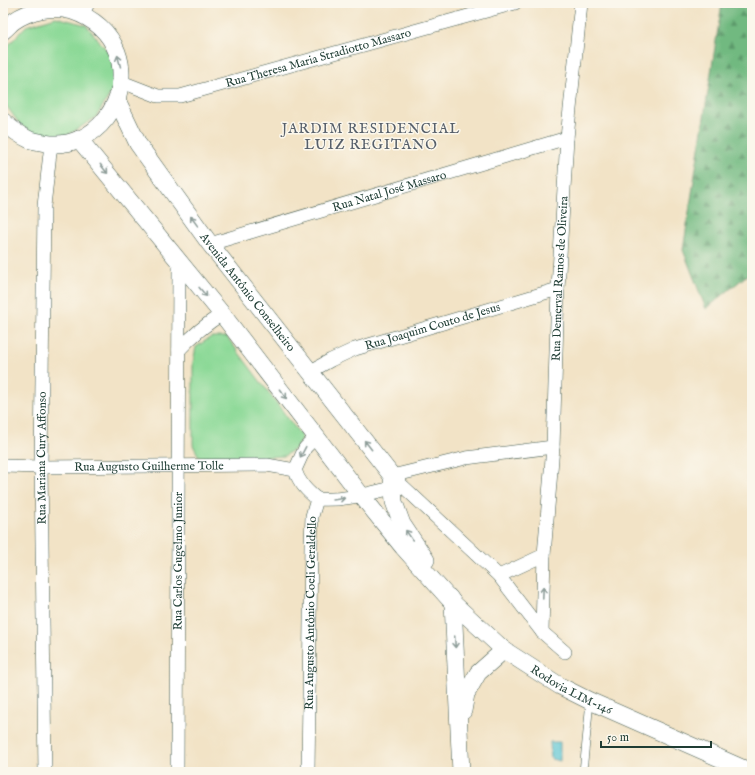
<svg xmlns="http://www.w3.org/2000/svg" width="755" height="775" font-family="'IM FELL English',serif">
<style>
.grass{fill:#8cd997;stroke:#568b66}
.forest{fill:url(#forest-firs);stroke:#487b5a}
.water{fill:#5ac5d3;stroke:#3c8184}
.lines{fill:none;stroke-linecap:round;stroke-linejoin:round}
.service-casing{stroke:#3f564a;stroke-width:8}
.minor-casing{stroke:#3f564a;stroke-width:14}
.tertiary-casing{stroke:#3f564a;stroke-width:18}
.service{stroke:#fff;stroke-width:7}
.minor{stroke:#fff;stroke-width:13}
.tertiary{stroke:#fff;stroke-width:17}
.oneway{stroke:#8f9e9a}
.labels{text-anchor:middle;stroke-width:3;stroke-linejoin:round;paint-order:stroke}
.street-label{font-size:12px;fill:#1f3d34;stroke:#fbf7ec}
.quarter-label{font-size:14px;letter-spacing:1px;fill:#565f6a;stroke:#fbf7ec}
</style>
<defs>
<pattern id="forest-firs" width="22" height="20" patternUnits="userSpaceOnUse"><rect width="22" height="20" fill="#71b980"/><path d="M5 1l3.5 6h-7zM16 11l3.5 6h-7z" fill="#5c986a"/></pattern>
</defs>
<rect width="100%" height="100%" fill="#fbf7ec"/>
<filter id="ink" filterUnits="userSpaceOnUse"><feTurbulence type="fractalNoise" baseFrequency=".025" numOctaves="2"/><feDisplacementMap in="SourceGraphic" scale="8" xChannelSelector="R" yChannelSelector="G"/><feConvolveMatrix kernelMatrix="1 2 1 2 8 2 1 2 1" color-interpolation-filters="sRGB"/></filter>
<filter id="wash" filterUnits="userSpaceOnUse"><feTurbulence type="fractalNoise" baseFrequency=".012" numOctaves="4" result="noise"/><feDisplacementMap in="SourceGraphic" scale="16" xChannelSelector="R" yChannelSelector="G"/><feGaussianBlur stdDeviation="0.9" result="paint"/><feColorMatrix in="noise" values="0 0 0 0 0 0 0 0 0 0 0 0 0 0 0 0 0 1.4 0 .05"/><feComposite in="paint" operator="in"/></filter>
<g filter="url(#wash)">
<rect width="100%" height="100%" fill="#f2e3c6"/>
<path class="grass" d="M56 17 86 25 110 54 115 72 112 91 96 117 68 135 40 136 21 126 5 104 3 96V55L5 49 26 26Z
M211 337H227L302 437 296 448 284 456 216 460 199 457 193 445V362L196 347Z"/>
<path class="forest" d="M722 3H752V271L706 309 683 250Z"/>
<path class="water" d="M550 742H560V761L551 759Z"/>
</g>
<g filter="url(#ink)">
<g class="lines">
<g class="service-casing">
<path id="service" d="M583 772 590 701"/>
</g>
<g class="minor-casing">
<g id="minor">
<path d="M83 15 88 3"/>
<path id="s1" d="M122 82 158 96H180L515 3"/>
<path id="s2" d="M210 244 567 138"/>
<path d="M179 350C192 336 206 324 222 314"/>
<path id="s3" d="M311 371 331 360 355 349 558 289"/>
<path d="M316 437 305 448 295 470C299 483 307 491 317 499"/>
<path id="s4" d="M3 466 41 467 267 465 295 470"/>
<path d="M392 476 499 576 542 632 565 652"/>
<path d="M392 476 466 458 553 447"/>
<path d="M317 499C343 501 367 494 392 488"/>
<path id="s5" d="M544 555 553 447 558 289 567 138 581 3"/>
<path d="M499 576 544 555 542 632"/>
<path id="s6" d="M45 772 41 467 44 206 51 144"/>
<path id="s7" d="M177 772 179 262"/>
<path id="s8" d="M308 772 311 544 312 516 317 499"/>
</g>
</g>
<g class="tertiary-casing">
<g id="tertiary">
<path d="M3 31C7 28 10 24 14 21 30 10 53 5 72 11 93 18 109 31 117 52 134 98 95 152 45 143 40 142 35 141 30 140 19 135 11 129 3 121"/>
<path id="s9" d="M117 100 138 144 210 244 392 476 394 502 402 524 426 560"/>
<path id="s10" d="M79 139 222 314 361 495 403 547 453 603 504 650 560 686 590 701 751 772"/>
<path d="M449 597 453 603 461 772"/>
<path d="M463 711 466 694 478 673 504 650"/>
</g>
</g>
<use href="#service" class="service"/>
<use href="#minor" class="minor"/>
<use href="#tertiary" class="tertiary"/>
</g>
<defs><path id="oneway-shaft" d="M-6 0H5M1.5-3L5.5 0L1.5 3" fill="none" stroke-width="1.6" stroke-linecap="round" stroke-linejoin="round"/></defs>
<g class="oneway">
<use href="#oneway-shaft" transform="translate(119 61) rotate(-104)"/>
<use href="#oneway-shaft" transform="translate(104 169) rotate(51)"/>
<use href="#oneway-shaft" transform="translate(194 221) rotate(-126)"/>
<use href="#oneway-shaft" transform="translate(203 292) rotate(50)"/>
<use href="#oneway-shaft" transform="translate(283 394) rotate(53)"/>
<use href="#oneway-shaft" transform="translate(368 445) rotate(-128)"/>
<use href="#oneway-shaft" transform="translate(303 452) rotate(118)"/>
<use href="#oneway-shaft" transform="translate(339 499) rotate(-9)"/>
<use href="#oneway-shaft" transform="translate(409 535) rotate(-124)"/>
<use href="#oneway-shaft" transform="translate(543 593) rotate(-88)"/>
<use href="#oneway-shaft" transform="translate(455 642) rotate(87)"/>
</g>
</g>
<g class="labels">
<g class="street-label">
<text dy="4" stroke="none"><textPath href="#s1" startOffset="204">Rua Theresa Maria Stradiotto Massaro</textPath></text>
<text dy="4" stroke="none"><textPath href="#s2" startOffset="187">Rua Natal José Massaro</textPath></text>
<text dy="4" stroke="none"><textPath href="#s5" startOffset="277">Rua Demerval Ramos de Oliveira</textPath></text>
<text dy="4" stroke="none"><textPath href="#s9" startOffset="233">Avenida Antônio Conselheiro</textPath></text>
<text dy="4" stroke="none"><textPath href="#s3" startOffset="130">Rua Joaquim Couto de Jesus</textPath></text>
<text dy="4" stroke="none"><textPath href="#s6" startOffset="314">Rua Mariana Cury Affonso</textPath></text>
<text dy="4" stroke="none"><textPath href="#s4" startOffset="146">Rua Augusto Guilherme Tolle</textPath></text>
<text dy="4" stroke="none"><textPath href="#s7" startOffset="211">Rua Carlos Gugelmo Junior</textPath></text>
<text dy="4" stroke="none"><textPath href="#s8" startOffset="159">Rua Augusto Antônio Coeli Geraldello</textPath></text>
<text dy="4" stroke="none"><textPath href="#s10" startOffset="744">Rodovia LIM-146</textPath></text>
</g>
<g class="quarter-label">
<text x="371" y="133">JARDIM RESIDENCIAL<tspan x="371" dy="16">LUIZ REGITANO</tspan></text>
</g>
</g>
<rect width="755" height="775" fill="none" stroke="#fbf7ec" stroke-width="16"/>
<path d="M601 741v6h110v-6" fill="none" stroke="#1f3d34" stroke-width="2"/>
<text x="607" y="741" font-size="12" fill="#1f3d34" stroke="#fbf7ec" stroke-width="3" paint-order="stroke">50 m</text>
</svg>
